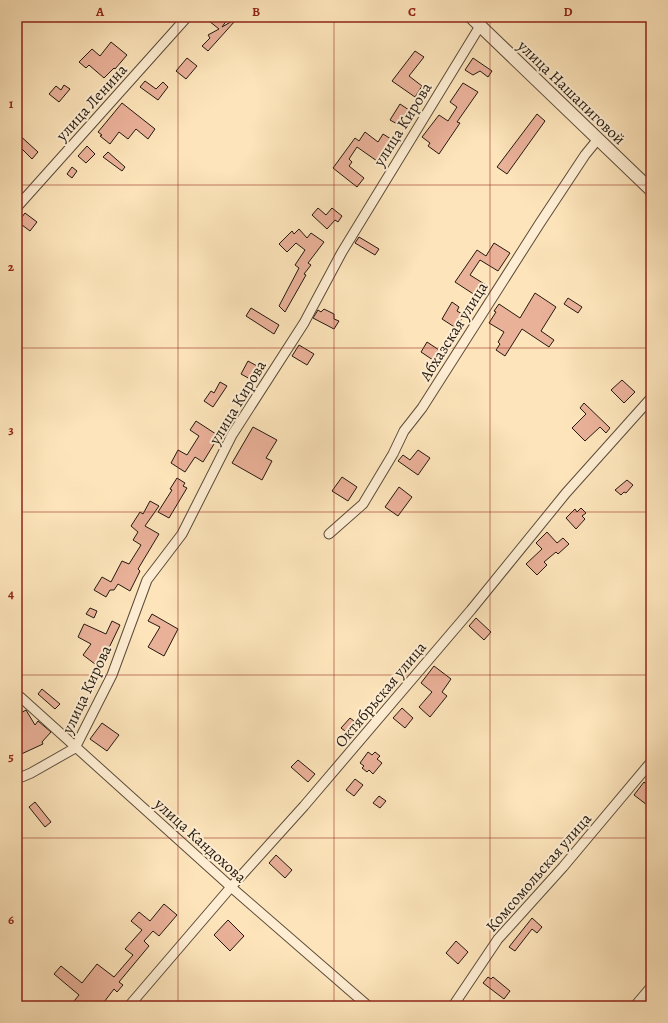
<svg xmlns="http://www.w3.org/2000/svg" width="668" height="1023" font-family="Alegreya,serif">
<style>
.building{fill:#eab199;stroke:#231910}
.lines{fill:none;stroke-linecap:round;stroke-linejoin:round}
.minor-casing{stroke:#5a4c3a;stroke-width:11}
.tertiary-casing{stroke:#5a4c3a;stroke-width:14}
.minor{stroke:#feedd2;stroke-width:9}
.tertiary{stroke:#feedd2;stroke-width:12}
.grid{fill:none;stroke:#8f2418;stroke-width:1;stroke-opacity:0.55}
.labels{text-anchor:middle;stroke-width:4;stroke-linejoin:round;paint-order:stroke}
.street-label{font-size:16px;fill:#231910;stroke:#feedd2}
.neatline{fill:none;stroke:#8f2418;stroke-width:1.5}
.grid-label{font-size:13px;text-anchor:middle;font-weight:bold;fill:#8f2418}
</style>
<rect width="100%" height="100%" fill="#fde4ba"/>
<filter id="stains"><feTurbulence type="fractalNoise" baseFrequency=".005" numOctaves="4"/><feColorMatrix values="0 0 0 0 .2 0 0 0 0 .09 0 0 0 0 .02 0 0 0 .5 -.17"/></filter>
<radialGradient id="worn" r=".72"><stop offset=".6" stop-color="#630" stop-opacity="0"/><stop offset="1" stop-color="#630" stop-opacity=".3"/></radialGradient>
<path class="building" d="M204 17H229L222 27 234 20 235 21 208 51 202 46 210 38 208 35 219 29Z
M111 42 127 55 115 69 114 68 104 78 89 65 86 68 79 62 92 49 100 56Z
M415 51 424 57 409 76 422 86 415 97 392 81Z
M187 58 197 66 186 79 176 71Z
M473 58 492 71 488 77 480 71 473 75 465 70Z
M145 81 156 89 163 82 168 87 158 100 140 87Z
M463 83 478 92 457 122 460 123 439 154 428 146 430 143 422 137 439 115 448 121 457 107 450 102Z
M64 85 70 89 59 102 49 94 56 86 61 90Z
M122 103 155 129 148 139 136 129 128 139 119 132 110 144 100 136 102 135 98 132Z
M400 104 409 110 399 125 390 120Z
M537 114 545 121 507 174 497 167Z
M365 132 378 142 383 134 391 139 377 161 357 147 349 159 352 162 349 166 364 178 357 187 333 168 355 138 359 141Z
M17 133 38 152 32 159 17 144Z
M87 146 95 154 86 163 78 156Z
M108 152 125 167 122 171 103 157Z
M72 167 77 171 72 178 67 174Z
M318 208 326 215 332 208 342 216 338 222 335 220 327 229 312 215Z
M25 213 37 222 30 231 18 222Z
M299 229 307 238 311 233 324 242 308 263 311 265 304 274 306 275 285 312 279 306 299 268 295 265 305 250 296 243 287 252 279 244 292 231 294 234Z
M359 237 379 249 375 255 355 243Z
M494 243 510 253 498 271 480 260 470 275 486 285 478 297 455 282 477 250 486 256Z
M535 293 556 307 541 331 554 340 549 347 522 329 505 356 496 350 500 344 498 342 504 332 489 323 496 312 494 311 499 304 520 318Z
M568 298 582 307 578 313 564 304Z
M452 302 459 307 457 311 464 315 456 328 442 319Z
M251 308 279 325 274 334 246 316Z
M324 309 334 314V319L339 321 334 329 313 318 318 310 321 312Z
M427 342 445 354 439 364 421 352Z
M299 345 314 354 307 365 292 356Z
M248 361 257 366 250 379 241 374Z
M622 380 635 392 624 403 611 390Z
M220 382 227 386 213 407 204 401 211 391 214 393Z
M584 403 610 428 606 433 600 427 585 441 572 428 586 414 580 408Z
M196 421 219 436 203 462 195 457 185 472 171 463 178 450 187 455 199 436 190 430Z
M253 427 277 440 266 458 272 461 262 480 232 463Z
M418 450 430 458 418 475 398 461 403 455 410 460Z
M342 477 357 487 348 501 332 491Z
M177 478 185 483 183 486 187 488 169 518 158 512 172 490 170 489Z
M627 480 633 485 626 493 624 492 621 495 615 490Z
M399 487 412 497 398 516 385 507Z
M150 501 159 506 145 526 159 534 138 569 140 571 130 591 118 584 114 590H110L106 597 94 590 102 577 111 582 122 561 129 564 141 545 133 540 138 532 131 526 140 512 143 514Z
M581 508 586 513 582 516 585 519 576 529 566 518 575 509 577 512Z
M547 532 557 543 563 538 569 544 558 554 556 552 544 562 547 565 537 575 526 564 542 549 536 543Z
M90 608 97 611 94 618 86 614Z
M152 614 178 629 164 656 148 647 160 627 148 621Z
M476 618 491 632 484 640 469 626Z
M112 621 120 625 106 654 103 653 95 664 83 655 91 644 78 637 84 624 106 634Z
M434 666 451 679 442 692 447 696 430 717 419 707 432 692 421 683Z
M42 689 60 704 55 709 38 694Z
M402 708 413 718 405 728 393 718Z
M26 710 35 725 38 721 51 732 42 742 43 744 17 756V715Z
M350 718 358 724 349 734 341 728Z
M102 723 119 735 107 751 90 739Z
M368 752 372 755 375 752 380 756 377 759 382 763 373 774 369 770 367 772 362 768 364 766 360 763Z
M298 760 315 774 308 782 291 767Z
M355 779 363 785 354 796 346 790Z
M644 782 651 787 648 790 651 792V808L634 795Z
M379 796 386 801 380 808 373 803Z
M35 802 51 822 45 827 29 807Z
M276 855 292 870 285 878 269 863Z
M164 904 177 915 159 936 153 931 144 941 149 946 119 982 123 985 117 992 114 989 101 1006H70L79 995 54 974 61 966 82 983 97 964 114 977 133 955 125 949 142 930 131 921 139 912 150 921Z
M532 918 542 927 537 933 532 929 515 951 509 947Z
M228 920 244 936 230 951 214 935Z
M456 941 468 952 458 964 446 953Z
M488 977 491 979 493 977 510 991 504 999 483 983Z"/>
<g class="lines">
<g class="minor-casing">
<path id="minor" d="M17 207 187 17
M329 534 363 504 393 454 404 431 422 408 540 223 585 155 598 139
M17 694 231 887 368 1006
M17 779 31 773 75 748 112 675 147 580 182 534 232 435 304 323 342 252 480 26
M129 1006 231 887 304 806 471 610 566 493 651 398
M453 1006 498 939 563 867 651 762
M635 1006 651 987"/>
</g>
<g class="tertiary-casing">
<path id="tertiary" d="M471 17 651 190"/>
</g>
<use href="#minor" class="minor"/>
<use href="#tertiary" class="tertiary"/>
</g>
<path class="grid" d="M178 17V1006M334 17V1006M490 17V1006M17 185H651M17 348H651M17 512H651M17 675H651M17 838H651"/>
<g class="labels">
<g class="street-label">
<text transform="translate(572 92) rotate(44)" y="6">улица Нашапиговой</text>
<text transform="translate(91 102) rotate(-48)" y="6">улица Ленина</text>
<text transform="translate(402 124) rotate(-58)" y="6">улица Кирова</text>
<text transform="translate(453 331) rotate(-58)" y="6">Абхазская улица</text>
<text transform="translate(237 402) rotate(-59)" y="6">улица Кирова</text>
<text transform="translate(86 689) rotate(-65)" y="6">улица Кирова</text>
<text transform="translate(380 694) rotate(-50)" y="6">Октябрьская улица</text>
<text transform="translate(201 840) rotate(42)" y="6">улица Кандохова</text>
<text transform="translate(538 872) rotate(-49)" y="6">Комсомольская улица</text>
</g>
</g>
<rect width="668" height="1023" fill="none" stroke="#fde4ba" stroke-width="44"/>
<rect x="22" y="22" width="624" height="979" class="neatline"/>
<g class="grid-label">
<text x="100" y="16">A</text>
<text x="256" y="16">B</text>
<text x="412" y="16">C</text>
<text x="568" y="16">D</text>
<text x="11" y="108">1</text>
<text x="11" y="271">2</text>
<text x="11" y="434">3</text>
<text x="11" y="598">4</text>
<text x="11" y="761">5</text>
<text x="11" y="924">6</text>
</g>
<rect width="100%" height="100%" filter="url(#stains)"/>
<rect width="100%" height="100%" fill="url(#worn)"/>
</svg>
